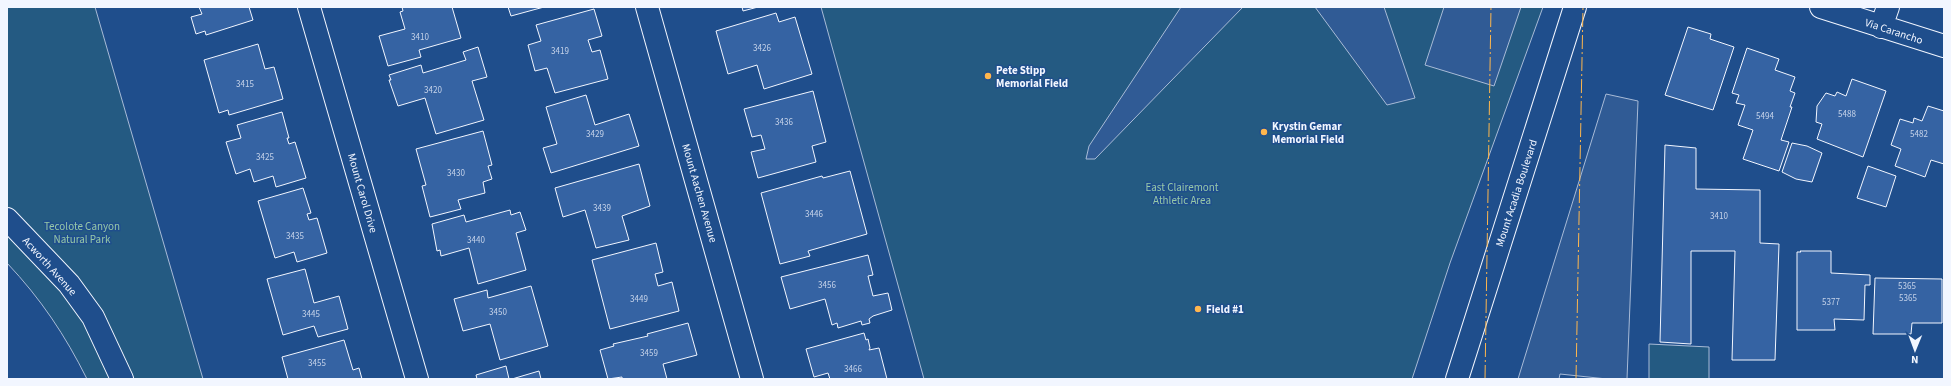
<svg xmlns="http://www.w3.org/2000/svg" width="1951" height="386" font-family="'Source Sans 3',sans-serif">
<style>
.green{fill:#245a82;stroke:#a8bbd7}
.parking{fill:#305b95;stroke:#a8bbd7}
.building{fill:#3563a3;stroke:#f2f6ff}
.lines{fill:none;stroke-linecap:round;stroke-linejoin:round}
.minor-casing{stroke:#f2f6ff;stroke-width:24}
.tertiary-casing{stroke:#f2f6ff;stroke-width:24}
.secondary-casing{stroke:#f2f6ff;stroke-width:24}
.minor{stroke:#1f4e8c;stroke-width:22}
.tertiary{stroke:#1f4e8c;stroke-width:22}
.secondary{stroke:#1f4e8c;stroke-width:22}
.power{stroke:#ffb74d;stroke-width:1;stroke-dasharray:14 3 2 3;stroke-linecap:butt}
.poi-dot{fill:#ffb74d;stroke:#1f4e8c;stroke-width:1.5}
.labels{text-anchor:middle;stroke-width:3;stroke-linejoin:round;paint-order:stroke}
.number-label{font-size:9px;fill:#c3d1e8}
.street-label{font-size:11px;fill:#f2f6ff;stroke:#1f4e8c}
.poi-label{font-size:11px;font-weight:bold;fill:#f2f6ff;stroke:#1f4e8c;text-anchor:start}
.park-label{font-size:11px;fill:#97c8a6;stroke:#1f4e8c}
</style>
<rect width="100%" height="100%" fill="#1f4e8c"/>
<path class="green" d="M7 7H95L203 379H87C65 335 41 299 7 263Z
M821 7H1543L1450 263 1412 379H924Z
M1649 344 1709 347V379H1649Z"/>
<path class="parking" d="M1181 7H1243L1095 159H1086L1089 146Z
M1315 7H1384L1415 98 1387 105Z
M1444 7H1521L1494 86 1425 65Z
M1606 94 1638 101 1627 379H1607L1560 374 1559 379H1518Z"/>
<path class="building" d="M199 7H249L253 20 206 35 205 31 196 34 191 17 202 14Z
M402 7H452L461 38 419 50 421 57 388 66 379 36 405 29 400 12 403 11Z
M508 7H544L511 16Z
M742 7H758L743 11Z
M594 9 602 36 588 40 592 52 600 50 608 79 555 93 547 68 535 71 528 45 541 41 536 25Z
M776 13 779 22 795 17 812 74 764 89 757 65 728 74 716 31Z
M1688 27 1711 34 1710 39 1734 47 1713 110 1665 95Z
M258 44 265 69 274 67 283 99 229 115 228 110 219 113 204 60Z
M478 47 487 77 472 81 484 120 436 134 425 98 398 106 389 80H391L389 75 421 65 423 73 466 60 463 52Z
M1747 48 1779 59 1775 70 1795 77 1790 91 1795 93 1790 107H1792L1781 140 1789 142 1779 171 1743 159 1753 130 1738 125 1745 105 1736 103 1739 95 1732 93Z
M1852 79 1886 91 1863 157 1817 139 1822 124 1816 122 1817 106 1826 93 1835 96 1837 92 1846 96Z
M813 91 826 142 812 146 816 162 758 178 751 152 765 149 761 135 752 137 744 109Z
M586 95 595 125 629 114 639 146 551 173 543 148 557 144 546 107Z
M1928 106 1944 111V164L1931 160 1925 177 1895 166 1901 149 1891 145 1900 119 1913 123 1914 118 1922 121Z
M282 112 289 138H287L289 144 295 142 306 178 276 187 273 176 254 182 250 169 236 174 226 142 241 138 237 125Z
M483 131 492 165 488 166 492 179 483 182 485 193 458 200 461 209 430 217 422 186 426 185 416 149Z
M1792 143 1807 146 1822 153 1812 182 1796 179 1782 172Z
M1665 145 1696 148V189L1760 190V243L1779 244 1775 360H1732L1735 251H1691V344L1660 342Z
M639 164 650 206 622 216 629 240 596 248 585 210 563 217 555 188Z
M1868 166 1896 176 1886 207 1857 198Z
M850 171 867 234 808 251 810 256 780 264 761 193 822 176 823 178Z
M303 188 311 213 307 214 309 220 317 218 327 253 297 262 294 252 275 258 258 201Z
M510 210 511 215 520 212 526 230 516 233 526 270 478 284 469 248 441 256 440 250 437 251 432 224 464 215 466 222Z
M656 243 663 272 655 274 658 286 672 282 679 311 610 329 592 260Z
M1800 251H1831V273L1870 275V285H1865L1864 320 1834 319 1835 330H1797V252H1801Z
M868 255 873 275 868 276 873 296 888 293 892 310 873 316 869 319 870 323 862 325 861 321 838 328 837 323 832 325 825 299 790 309 781 277Z
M305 269 314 303 339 296 348 329 318 337 314 326 283 335 267 279Z
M1875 278 1942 279V323H1912L1911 334H1873Z
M531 286 548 346 500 360 490 324 463 331 454 299 487 290 488 298Z
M688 323 697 355 663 364 667 379H622V377L608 379 600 350 614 346 613 344 648 336 647 334Z
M864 333 866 340 868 339 870 348 869 350 879 348 887 379H830L828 373 814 377 806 349Z
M344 340 353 370 359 368 362 379H288L282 357Z
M506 366 509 379H477L476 375Z
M539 371 541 379H512Z"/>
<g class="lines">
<g class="minor-casing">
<path id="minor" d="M309 7 417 379
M647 7 752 379
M1821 7 1944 46
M1881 27 1888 7"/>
</g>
<g class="tertiary-casing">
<path id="tertiary" d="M7 219 69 284 93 317 122 379"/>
</g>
<g class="secondary-casing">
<path id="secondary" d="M1457 379 1575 7"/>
</g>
<use href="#minor" class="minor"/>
<use href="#tertiary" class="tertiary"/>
<use href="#secondary" class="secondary"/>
<path class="power" d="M1485 379 1491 7
M1576 379 1583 7"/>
</g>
<g class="poi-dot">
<circle cx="988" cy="76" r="4"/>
<circle cx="1264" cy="132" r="4"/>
<circle cx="1198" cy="309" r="4"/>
</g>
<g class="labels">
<g class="number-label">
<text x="420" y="40">3410</text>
<text x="762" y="51">3426</text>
<text x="560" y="54">3419</text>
<text x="245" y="87">3415</text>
<text x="433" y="93">3420</text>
<text x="1847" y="117">5488</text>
<text x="1765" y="119">5494</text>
<text x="784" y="125">3436</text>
<text x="595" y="137">3429</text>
<text x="1919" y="137">5482</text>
<text x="265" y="160">3425</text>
<text x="456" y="176">3430</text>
<text x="602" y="211">3439</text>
<text x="814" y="217">3446</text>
<text x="1719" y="219">3410</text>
<text x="295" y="239">3435</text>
<text x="476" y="243">3440</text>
<text x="827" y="288">3456</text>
<text x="1907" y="289">5365</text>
<text x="1908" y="301">5365</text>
<text x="639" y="302">3449</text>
<text x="1831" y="305">5377</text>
<text x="498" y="315">3450</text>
<text x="311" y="317">3445</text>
<text x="649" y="356">3459</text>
<text x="317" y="366">3455</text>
<text x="853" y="372">3466</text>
</g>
<g class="street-label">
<text transform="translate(1894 31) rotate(18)" y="4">Via Carancho</text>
<text transform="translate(363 193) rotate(74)" y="4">Mount Carol Drive</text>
<text transform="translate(700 193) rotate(74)" y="4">Mount Aachen Avenue</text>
<text transform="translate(1516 193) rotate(-72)" y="4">Mount Acadia Boulevard</text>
<text transform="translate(50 266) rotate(48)" y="4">Acworth Avenue</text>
</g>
<g class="poi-label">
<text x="996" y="74">Pete Stipp<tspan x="996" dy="13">Memorial Field</tspan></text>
<text x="1272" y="130">Krystin Gemar<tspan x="1272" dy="13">Memorial Field</tspan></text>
<text x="1206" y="313">Field #1</text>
</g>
<g class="park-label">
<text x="1182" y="191">East Clairemont<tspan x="1182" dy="13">Athletic Area</tspan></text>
<text x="82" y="230">Tecolote Canyon<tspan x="82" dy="13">Natural Park</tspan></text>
</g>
</g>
<rect width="1951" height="386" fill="none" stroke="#f2f6ff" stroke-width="16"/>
<g transform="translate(1915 350) rotate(181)" stroke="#1f4e8c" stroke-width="3" paint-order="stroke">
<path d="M0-3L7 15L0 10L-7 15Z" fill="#f2f6ff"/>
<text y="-6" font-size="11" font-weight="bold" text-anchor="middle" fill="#f2f6ff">N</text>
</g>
</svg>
